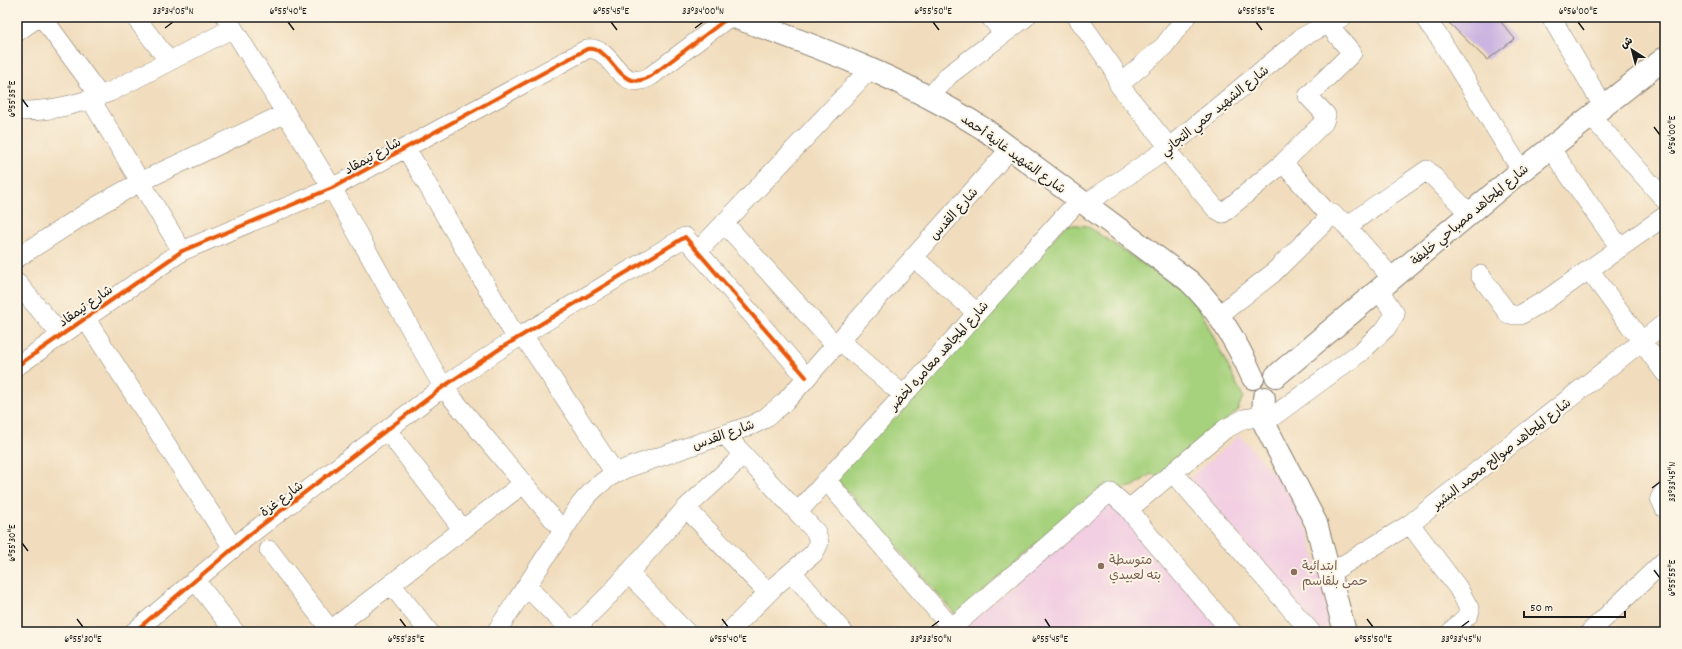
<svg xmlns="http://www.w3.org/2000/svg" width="1682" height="649" font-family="Dekko,'Playpen Sans Arabic',sans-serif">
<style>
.built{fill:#f2cfe2}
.green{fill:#a6d17d;stroke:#61764c}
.building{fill:#cab4e1}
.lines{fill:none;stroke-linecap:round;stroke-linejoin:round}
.minor-casing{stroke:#867c6c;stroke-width:20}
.major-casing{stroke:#867c6c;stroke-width:24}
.minor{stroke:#fff;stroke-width:19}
.major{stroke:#fff;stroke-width:22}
.cycleway-casing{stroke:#fcf5e5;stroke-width:6}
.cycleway{stroke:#e8590c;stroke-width:4}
.ticks{fill:none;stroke:#1c1c1c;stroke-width:1.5}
.education-dot{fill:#8d6e63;stroke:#fcf5e5;stroke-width:1.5}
.labels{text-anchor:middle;stroke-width:4;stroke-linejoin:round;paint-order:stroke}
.street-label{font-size:13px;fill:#1c1c1c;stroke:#fcf5e5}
.education-label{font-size:13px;fill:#785e54;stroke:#fcf5e5;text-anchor:start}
.neatline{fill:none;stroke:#1c1c1c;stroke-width:1.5}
.ticks-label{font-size:10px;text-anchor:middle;fill:#1c1c1c}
</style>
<rect width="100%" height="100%" fill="#fcf5e5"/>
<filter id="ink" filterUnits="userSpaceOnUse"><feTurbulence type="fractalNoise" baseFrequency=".025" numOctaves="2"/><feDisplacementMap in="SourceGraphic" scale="8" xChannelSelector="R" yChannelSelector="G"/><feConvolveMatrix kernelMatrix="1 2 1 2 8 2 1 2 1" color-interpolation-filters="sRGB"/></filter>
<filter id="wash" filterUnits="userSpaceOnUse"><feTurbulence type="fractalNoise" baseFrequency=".012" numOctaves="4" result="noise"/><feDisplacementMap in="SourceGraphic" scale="16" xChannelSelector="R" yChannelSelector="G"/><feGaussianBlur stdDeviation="0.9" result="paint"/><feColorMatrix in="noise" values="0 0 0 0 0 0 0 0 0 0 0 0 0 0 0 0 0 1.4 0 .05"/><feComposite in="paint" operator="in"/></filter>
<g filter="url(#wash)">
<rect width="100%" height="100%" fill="#f1ddbd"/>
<path class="built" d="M1240 435 1299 505 1305 520 1331 623 1321 631 1190 478Z
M1111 501 1223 632H962L960 631Z"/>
<path class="green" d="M1067 224 1087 226 1195 299 1243 397 1237 411 1161 477 1151 474 1134 486 1118 490 1105 484 956 615 836 478Z"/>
<g id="blocks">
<path class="building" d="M1443 17H1497L1515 39 1487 60Z"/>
</g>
</g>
<g filter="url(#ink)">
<use href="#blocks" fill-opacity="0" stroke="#867c6c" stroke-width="1"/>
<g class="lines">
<g class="minor-casing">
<path id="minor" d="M42 17 100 96
M135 17 169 61
M226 17 332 188 443 387 563 531
M990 17 1004 33
M1077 17 1113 68 1119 85 1169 147
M1424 17 1441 40 1521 170
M1551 17 1603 106
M17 32 38 17
M1119 85 1164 46 1186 17
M930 97 949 75 1026 17
M91 100 182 251
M17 111C50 112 79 104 110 92L233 28
M1591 116 1665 200
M406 148 517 339
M1550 148 1620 248
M1166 150 1216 209 1223 213 1283 163 1324 122 1326 115 1308 96 1352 53 1322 17
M1283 163 1324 209 1342 221 1392 278
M1085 204 1166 150 1300 39C1315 29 1327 26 1342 17
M724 223 835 345
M1347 227C1373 206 1400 189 1427 170L1469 213
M698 251 870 69
M913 257 976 312
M17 258 99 205 140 182 286 113
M1590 271 1665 373
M1480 275 1509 315H1520L1546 300 1665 216
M17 283 61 335
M1219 315 1272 274 1333 214
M85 318 233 548
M523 335 615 473
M839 340 902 394
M17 366 182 251 332 188 587 49C614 45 617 96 651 76L729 17
M1264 423 1362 351 1386 328 1395 314 1378 289
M387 430 463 530
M725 435 816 532 819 543 814 553 776 585 729 632
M1173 472 1311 632
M826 480 955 632
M1665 491 1660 498 1665 509
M686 508 768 593
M798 512 1079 200
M1410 524 1458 588 1470 610 1469 614 1451 632
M269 550 332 632
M792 572 843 632
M628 573 686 632
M1330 573 1410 524 1665 323
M195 580 235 632
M391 584 429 632
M527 587 572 632
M134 632 249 535 443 387 501 348 685 237 806 377
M328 632 523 484
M496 632 580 505C593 488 607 476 627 468L752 425 764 419 785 402 1011 148
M572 632 610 594 686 508 744 455
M947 632 1104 497 1111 493 1129 509
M1232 632 1146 532 1129 509 1225 429 1244 419 1263 416
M1590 632 1665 560"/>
</g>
<g class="major-casing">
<path id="major" d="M734 17C820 47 907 80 984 129L1189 281C1218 309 1237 342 1253 378
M1276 376 1511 179 1665 58
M1264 398 1263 416 1264 423 1316 523 1345 632"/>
</g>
<use href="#minor" class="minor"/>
<use href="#major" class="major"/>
<g class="cycleway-casing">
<path id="cycleway" d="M17 366 182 251 332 188 587 49C614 45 617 96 651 76L729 17
M134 632 249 535 443 387 501 348 685 237 806 377"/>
</g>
<use href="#cycleway" class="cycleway"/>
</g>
</g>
<path class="ticks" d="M288 22 294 30M611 22 617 30M933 22 939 30M1256 22 1262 30M1578 22 1584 30M165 28 173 22M695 28 703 22M22 99 28 107M1654 127 1660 135M1652 488 1660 482M22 543 28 551M1654 570 1660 578M77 619 83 627M400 619 406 627M722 619 728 627M1045 619 1050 627M1367 619 1373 627M931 627 939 621M1461 627 1469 621"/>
<g class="education-dot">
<circle cx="1101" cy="566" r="4"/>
<circle cx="1294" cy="572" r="4"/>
</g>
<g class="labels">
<g class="street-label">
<text transform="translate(1214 110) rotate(-39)" y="5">شارع الشهيد حمي التجاني</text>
<text transform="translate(1014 153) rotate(36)" y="5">شارع الشهيد غانية أحمد</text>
<text transform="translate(372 155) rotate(-29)" y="5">شارع تيمقاد</text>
<text transform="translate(953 213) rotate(-48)" y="5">شارع القدس</text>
<text transform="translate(1469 214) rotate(-40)" y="5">شارع المجاهد مصباحي خليفة</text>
<text transform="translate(85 305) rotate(-35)" y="5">شارع تيمقاد</text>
<text transform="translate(938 355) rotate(-48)" y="5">شارع المجاهد معامره لخضر</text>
<text transform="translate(723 434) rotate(-20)" y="5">شارع القدس</text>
<text transform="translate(1501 453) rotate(-38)" y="5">شارع المجاهد صوالح محمد البشير</text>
<text transform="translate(281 498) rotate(-37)" y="5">شارع غزة</text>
</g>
<g class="education-label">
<text x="1109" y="564">متوسطة<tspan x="1109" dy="15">بته لعبيدي</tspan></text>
<text x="1302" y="570">ابتدائية<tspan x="1302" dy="15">حمى بلقاسم</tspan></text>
</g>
</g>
<rect width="1682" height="649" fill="none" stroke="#fcf5e5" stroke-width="44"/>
<g transform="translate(1632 50) rotate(324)" stroke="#fcf5e5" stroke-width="3" paint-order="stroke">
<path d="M0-3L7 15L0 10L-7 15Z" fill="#1c1c1c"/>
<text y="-6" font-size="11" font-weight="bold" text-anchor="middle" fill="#1c1c1c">ش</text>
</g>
<path d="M1524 611v6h101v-6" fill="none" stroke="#1c1c1c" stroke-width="2"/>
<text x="1530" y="611" font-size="12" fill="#1c1c1c" stroke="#fcf5e5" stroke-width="3" paint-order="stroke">50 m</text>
<rect x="22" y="22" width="1638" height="605" class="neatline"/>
<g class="ticks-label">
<text x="173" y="14">33°34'05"N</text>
<text x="288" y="14">6°55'40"E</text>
<text x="611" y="14">6°55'45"E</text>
<text x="703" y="14">33°34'00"N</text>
<text x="933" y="14">6°55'50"E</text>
<text x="1256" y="14">6°55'55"E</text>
<text x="1578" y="14">6°56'00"E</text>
<text transform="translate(11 99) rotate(-90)" y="4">6°55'35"E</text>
<text transform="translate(1671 135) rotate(-90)" y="4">6°56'00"E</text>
<text transform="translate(1671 482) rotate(-90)" y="4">33°33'45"N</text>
<text transform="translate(11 543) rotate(-90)" y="4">6°55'30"E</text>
<text transform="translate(1671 578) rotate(-90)" y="4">6°55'55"E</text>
<text x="83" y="642">6°55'30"E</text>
<text x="406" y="642">6°55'35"E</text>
<text x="728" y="642">6°55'40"E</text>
<text x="931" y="642">33°33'50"N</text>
<text x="1050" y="642">6°55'45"E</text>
<text x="1373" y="642">6°55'50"E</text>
<text x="1461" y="642">33°33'45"N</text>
</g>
</svg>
